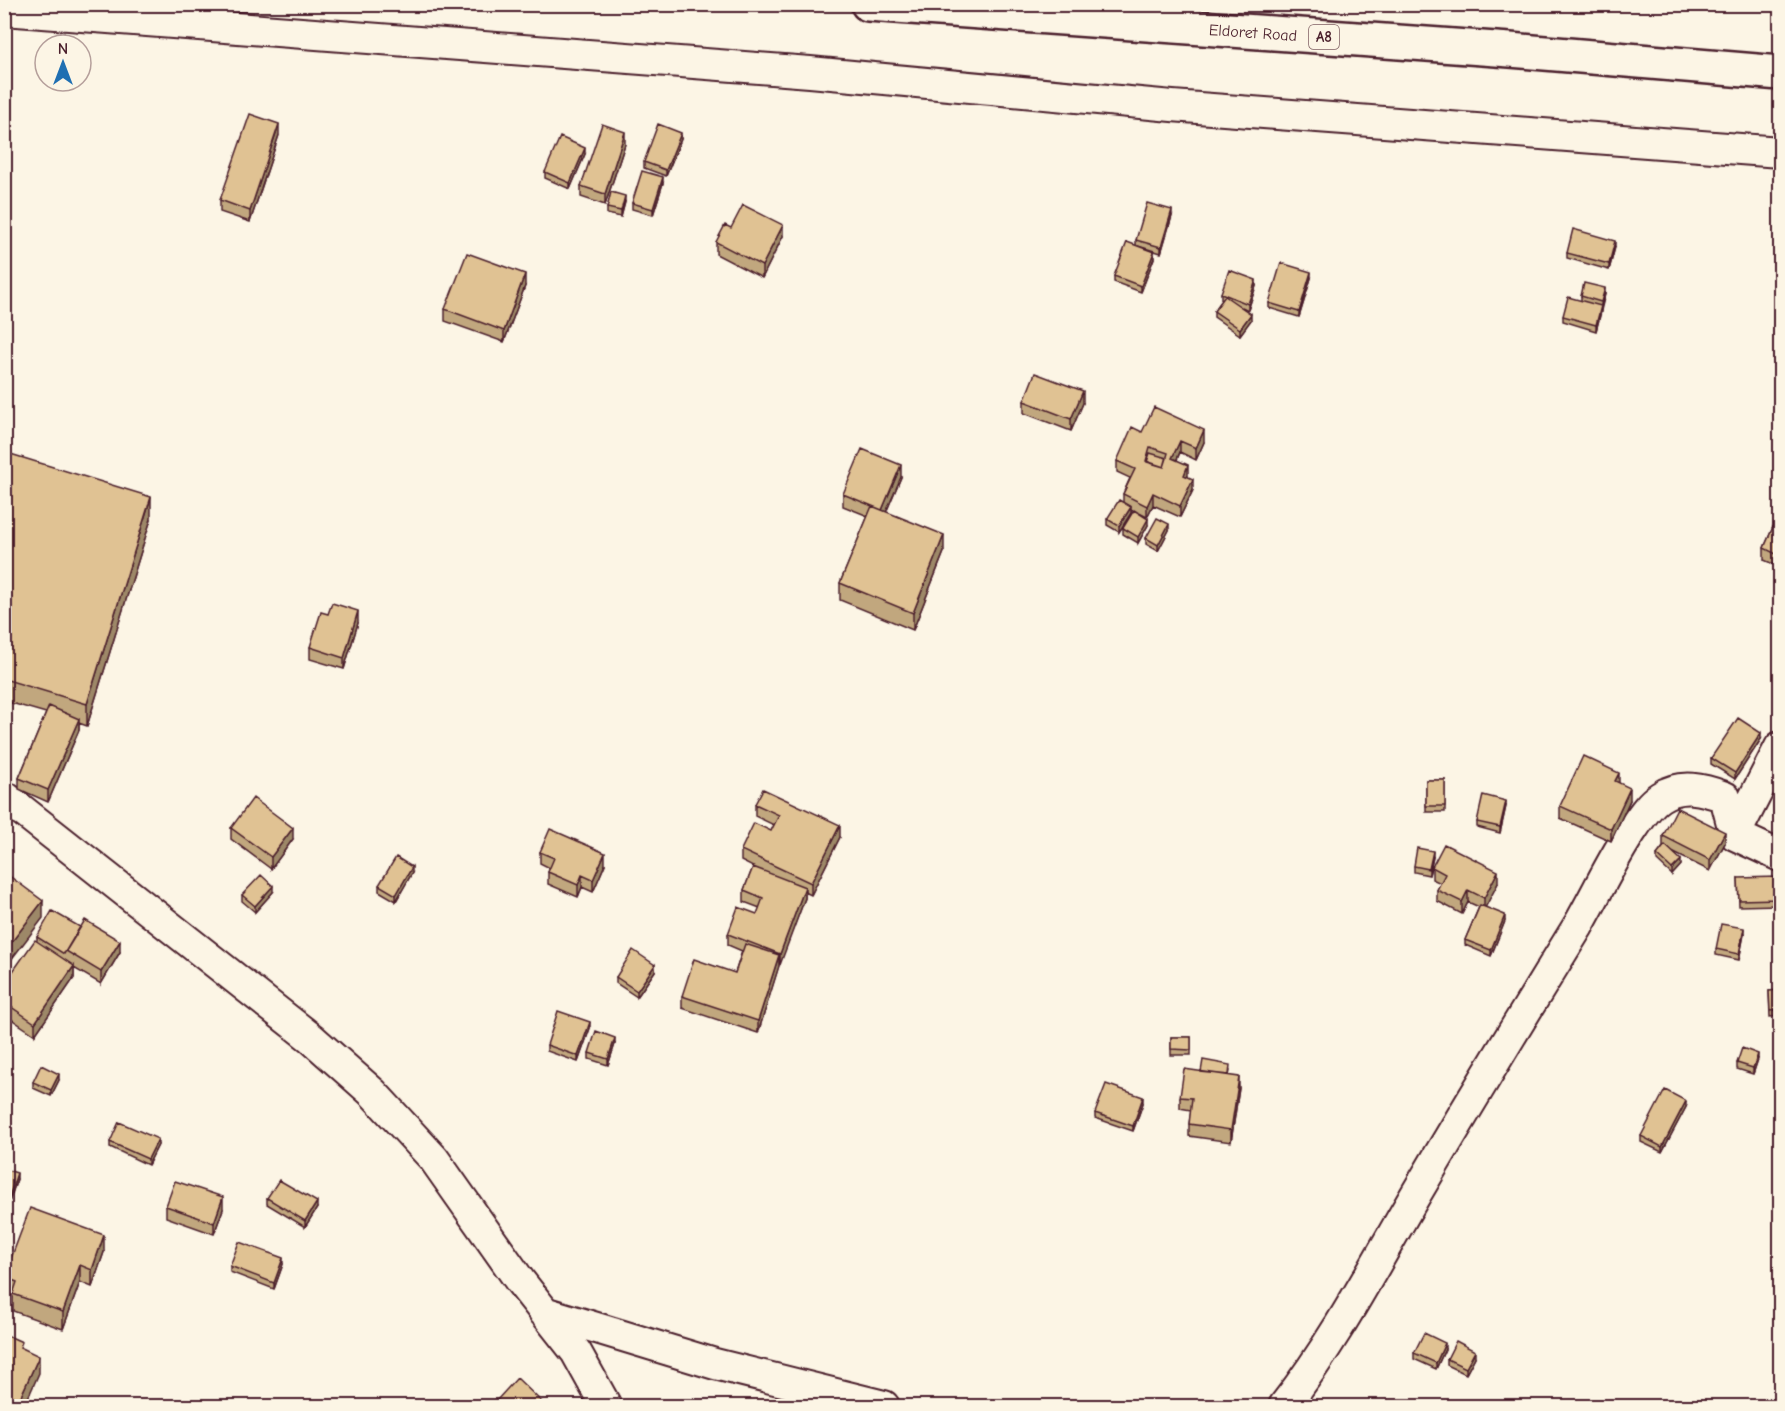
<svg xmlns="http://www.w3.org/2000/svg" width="1785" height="1411" font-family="'Comic Neue',sans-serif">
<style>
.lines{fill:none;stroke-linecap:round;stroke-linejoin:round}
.minor-casing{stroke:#4a1f2b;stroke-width:34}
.trunk-casing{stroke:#4a1f2b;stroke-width:38}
.minor{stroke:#fcf5e5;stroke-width:30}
.trunk{stroke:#fcf5e5;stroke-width:33}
.wall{fill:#c1a77e;stroke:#4a1f2b;stroke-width:1.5}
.shaded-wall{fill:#9d8867;stroke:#4a1f2b;stroke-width:1.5}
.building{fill:#e0c293;stroke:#4a1f2b;stroke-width:1.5;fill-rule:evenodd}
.labels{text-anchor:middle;stroke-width:4.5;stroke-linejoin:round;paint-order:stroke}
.shield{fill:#fcf5e5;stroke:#7f5f63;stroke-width:1.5}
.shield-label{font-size:15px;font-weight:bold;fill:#4a1f2b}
.street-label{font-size:16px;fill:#4a1f2b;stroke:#fcf5e5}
</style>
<rect width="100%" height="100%" fill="#fcf5e5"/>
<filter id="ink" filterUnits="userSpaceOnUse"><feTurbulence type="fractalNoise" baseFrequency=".0167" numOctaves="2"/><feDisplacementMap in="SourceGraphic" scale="12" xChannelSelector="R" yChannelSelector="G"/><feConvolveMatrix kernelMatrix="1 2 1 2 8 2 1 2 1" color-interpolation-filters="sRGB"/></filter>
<g filter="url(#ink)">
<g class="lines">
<g class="minor-casing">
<path id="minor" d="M4 10 810 72 1172 106 1780 152
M4 796 311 1038 373 1093 434 1159 520 1281 576 1352 606 1406
M1735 835 1780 747
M544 1312 715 1364 884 1406
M1284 1406C1335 1341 1374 1266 1416 1194 1469 1104 1523 1015 1578 926 1597 893 1612 859 1634 827 1641 817 1649 804 1660 797 1682 783 1703 789 1725 797L1735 835 1780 856"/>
</g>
<g class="trunk-casing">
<path id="trunk" d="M868 4 1510 50 1780 73"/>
</g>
<use href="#minor" class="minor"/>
<use href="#trunk" class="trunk"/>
</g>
<path class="wall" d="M279 135 250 222 220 212V200Z
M681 139 666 176 644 168V162Z
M625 144 605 205 581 197V186Z
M585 154 570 189 545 178V172Z
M663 183 653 215 632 209V203Z
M625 202 621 217 607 214V208Z
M1172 216 1161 253 1138 246 1154 258 1141 292 1114 282V276L1136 246V240Z
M731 228 783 236 762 278 716 254V242Z
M1615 247 1609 270 1567 258V253Z
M1311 278 1299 317 1269 308V303Z
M525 286 504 342 445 321V309Z
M1256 286 1248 310 1242 307 1251 320 1240 335 1214 317V311L1222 300 1221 299V293Z
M1605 294 1596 331 1563 321V316L1581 301V296Z
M1024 401 1083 403 1071 431 1024 413Z
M1142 432 1204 442 1196 460 1180 452 1177 460 1188 477 1193 490 1180 517 1153 505 1147 517 1141 514 1148 525 1138 543 1123 534V528L1134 511 1131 510V513L1119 532 1107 525V519L1123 502V494L1130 478 1117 472V461Z
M4 452 151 519 87 726 79 723V730L48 802 19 789V778L46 713 4 701Z
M901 477 886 512 944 552 913 630 840 600V583L868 516 843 506V494Z
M1780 511V567L1764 560V548Z
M1169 530 1158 551 1146 544V538Z
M358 623 344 669 310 659V647Z
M1761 739 1735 779 1711 764V758Z
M1426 780H1445V812H1426Z
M1619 783 1630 800 1611 841 1560 818V806Z
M755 804 840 837 811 895 805 892V898L779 965 758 1033 682 1008V996L735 973 742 951 728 945V934L757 914 760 908 744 902V890L753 867 741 861V850L771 831 774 825 755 816Z
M1506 806 1500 833 1477 827V822Z
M231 828 293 839 271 869 231 839Z
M1663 836 1725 843 1710 871 1672 852 1681 865 1672 875 1657 861V855L1663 847Z
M540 852 605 864 593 892 582 887 578 897 548 884V872L550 868 540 863Z
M1433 857 1429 875 1414 872V866Z
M1432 867 1498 883 1485 907 1505 921 1491 956 1465 945V940L1479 907 1468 902 1462 914 1437 901V890L1441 883 1432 879Z
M412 873 396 901 379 891V885Z
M1738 878 1778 899V905L1739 906Z
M273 892 255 912 242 901V895Z
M1744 934 1739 960 1716 955V949Z
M37 937 120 952 101 984 74 968V978L35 1035 4 1014V984L37 940Z
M655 971 637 997 616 983V977Z
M1780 990V1016L1770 1017 1769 991Z
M590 1028 578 1062 547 1051V1045Z
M1171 1037H1191V1055H1171Z
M615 1044 608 1065 589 1059V1053Z
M1758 1059 1753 1074 1737 1069V1063Z
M1230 1071 1229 1076 1239 1088 1231 1142 1189 1136V1124L1191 1110 1180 1108V1097L1201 1072Z
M59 1080 51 1096 33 1088V1082Z
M1143 1103 1133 1131 1095 1118V1113Z
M1686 1107 1662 1152 1641 1142V1136Z
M110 1142 158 1145 148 1165 110 1147Z
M4 1169 17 1179 9 1202 4 1201Z
M267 1198 317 1208 305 1227 267 1204Z
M166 1206 223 1209 214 1234 166 1217Z
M104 1252 92 1287 80 1282 63 1329 13 1311V1297L4 1294V1276Z
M283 1264 274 1289 230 1272V1266Z
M1445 1349 1436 1369 1414 1359V1353Z
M1475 1357 1466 1374 1447 1365V1359Z
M497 1400 544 1407H498L497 1405Z"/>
<path class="shaded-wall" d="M279 124V135L250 222V211Z
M625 132V144L605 205V194Z
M681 133V139L666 176V170Z
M585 148V154L570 189V183Z
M663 177V183L653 215V209Z
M625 196V202L621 217V211Z
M1172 210V216L1161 253V247Z
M783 225V236L762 278V266Z
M1615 241V247L1609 270V264Z
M1154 252V258L1141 292V286Z
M1311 272V278L1299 317V312Z
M525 274V286L504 342V331Z
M1256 280V286L1248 310V304Z
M1605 288V294L1601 308V312L1596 331V325Z
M1251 314V320L1240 335V329Z
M1083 391V403L1071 431V419Z
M1204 430V442L1196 460V448Z
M1180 441V452L1172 470V458Z
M901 465V477L882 522V510Z
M1188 465V477L1184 475Z
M1193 479V490L1180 517V506Z
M1153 493V505L1147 517V506Z
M151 497V519L87 726V704Z
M1131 507V513L1119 532V526Z
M1148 519V525L1138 543V537Z
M1169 524V530L1158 551V545Z
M944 535V552L913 630V613Z
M358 611V623L344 669V658Z
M79 719V730L48 802V790Z
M1761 733V739L1735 779V773Z
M1619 773V784L1615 781Z
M1630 788V800L1611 841V829Z
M1506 801V806L1500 833V827Z
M840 825V837L811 895V883Z
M293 828V839L271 869V857Z
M1725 832V843L1710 871V860Z
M1433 851V857L1429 875V869Z
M605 853V864L593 892V880Z
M1681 860V865L1672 875V869Z
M412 867V873L396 901V895Z
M1498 871V883L1484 910V898Z
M582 875V887L578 897V885Z
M273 886V892L255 912V906Z
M805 887V898L780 965V954Z
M1468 890V902L1462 914V902Z
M43 901V918L4 969V952Z
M1505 915V921L1491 956V950Z
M1744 928V934L1739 960V954Z
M120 941V952L101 984V972Z
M779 955V966L758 1033V1021Z
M655 965V971L637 997V991Z
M74 966V978L35 1035V1023Z
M590 1022V1028L578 1062V1056Z
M615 1038V1044L608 1065V1059Z
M1758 1054V1059L1753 1074V1068Z
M59 1074V1080L51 1096V1090Z
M1239 1077V1088L1231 1142V1130Z
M1143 1097V1103L1133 1131V1126Z
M1686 1101V1107L1662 1152V1147Z
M158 1139V1145L148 1165V1159Z
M17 1173V1179L9 1202V1197Z
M223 1197V1209L214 1234V1223Z
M317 1202V1208L305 1227V1221Z
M104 1235V1252L92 1287V1270Z
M283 1258V1264L274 1289V1283Z
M80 1265V1282L63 1329V1312Z
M1445 1343V1349L1436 1369V1363Z
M1475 1351V1357L1466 1374V1368Z
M39 1356V1373L24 1407H16Z"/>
<path class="building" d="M250 114 279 124 250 211 220 200Z
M602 124 625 132 605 194 581 186Z
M658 124 681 133 666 170 644 162Z
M560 137 585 148 570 183 545 172Z
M642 171 663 177 653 209 632 203Z
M611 192 625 196 621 211 607 208Z
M1147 203 1172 210 1161 247 1136 240Z
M743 205 783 225 762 266 716 242 725 225 731 228Z
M1573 229 1615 241 1609 264 1567 253Z
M1127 242 1154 252 1141 286 1114 276Z
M467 253 525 274 504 331 445 309Z
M1281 263 1311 272 1299 312 1269 303Z
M1229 270 1256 280 1248 304 1221 293Z
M1584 283 1605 288 1601 302 1581 296Z
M1225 296 1251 314 1240 329 1214 311Z
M1568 297 1601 306 1596 325 1563 316Z
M1035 373 1083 391 1071 419 1024 401Z
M1154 407 1204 430 1196 448 1180 441 1172 458 1188 465 1184 475 1193 479 1180 506 1153 493 1147 506 1123 494 1135 469 1117 461 1132 427 1142 432ZM1150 447 1168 453 1164 467 1146 461Z
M862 449 901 465 882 510 843 494Z
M4 452 151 497 87 704 4 679Z
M1150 453 1167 458 1164 467 1147 462Z
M1119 500 1131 507 1119 526 1107 519Z
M872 506 944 535 913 613 840 583Z
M1134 510 1148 519 1138 537 1123 528Z
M1780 511V556L1764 548Z
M1157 518 1169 524 1158 545 1146 538Z
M332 603 358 611 344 658 310 647 321 612 328 614Z
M49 706 79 719 48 790 19 778Z
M1738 718 1761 733 1735 773 1711 758Z
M1583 756 1619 773 1615 781 1630 788 1611 829 1560 806Z
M1426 780H1445V806H1426Z
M763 789 840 825 811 883 741 850 754 823 771 831 779 815 755 804Z
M1483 795 1506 801 1500 827 1477 822Z
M253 798 293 828 271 857 231 828Z
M1677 808 1725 832 1710 860 1663 836Z
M550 829 605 853 593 880 582 875 578 885 548 872 554 858 540 852Z
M1444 844 1498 871 1484 898 1468 890 1462 902 1437 890 1445 874 1432 867Z
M1665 845 1681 860 1672 869 1657 855Z
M1417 848 1433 851 1429 869 1414 866Z
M396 857 412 867 396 895 379 885Z
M753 867 805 887 780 954 728 934 738 907 757 914 763 898 744 890Z
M4 872 43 901 4 952Z
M261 875 273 886 255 906 242 895Z
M1778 877V899L1739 900 1738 878Z
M1480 905 1505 915 1491 950 1465 940Z
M52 911 80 927 64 954 37 937Z
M85 920 120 941 101 972 66 951Z
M1721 924 1744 928 1739 954 1716 949Z
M35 940 74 966 35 1023 4 1002V984Z
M745 944 779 955 758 1021 682 996 694 959 735 973Z
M633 950 655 965 637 991 616 977Z
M1780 990V1010L1770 1011 1769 991Z
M558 1011 590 1022 578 1056 547 1045Z
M596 1031 615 1038 608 1059 589 1053Z
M1171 1037H1191V1050L1171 1049Z
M1742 1048 1758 1054 1753 1068 1737 1063Z
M1203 1060 1230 1065 1229 1075 1201 1072Z
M41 1065 59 1074 51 1090 33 1082Z
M1184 1069 1239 1077 1231 1130 1189 1124 1192 1098 1180 1097Z
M1106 1084 1143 1097 1133 1126 1095 1113Z
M1665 1090 1686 1101 1662 1147 1641 1136Z
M119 1122 158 1139 148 1159 110 1142Z
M4 1169 17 1173 9 1197 4 1195Z
M279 1180 317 1202 305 1221 267 1198Z
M175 1181 223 1197 214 1223 166 1206Z
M30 1208 104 1235 92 1270 80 1265 63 1312 13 1294 17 1282 4 1277Z
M239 1242 283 1258 274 1283 230 1266Z
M1424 1333 1445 1343 1436 1363 1414 1353Z
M4 1334 22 1342 20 1347 39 1356 16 1407H4Z
M1456 1341 1475 1351 1466 1368 1447 1359Z
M517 1378 544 1404 542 1407H504L497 1400Z"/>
</g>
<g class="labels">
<rect class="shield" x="1309" y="25" width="30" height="24" rx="4.5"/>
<g class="shield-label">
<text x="1324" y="42">A8</text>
</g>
<g class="street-label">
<text transform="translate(1253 32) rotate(4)" y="6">Eldoret Road</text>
</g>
</g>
<rect width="1785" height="1411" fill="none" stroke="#fcf5e5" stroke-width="24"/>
<rect x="12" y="12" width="1761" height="1387" fill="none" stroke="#4a1f2b" stroke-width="2" filter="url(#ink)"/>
<g transform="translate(63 63)"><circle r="28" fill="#fcf5e5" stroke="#b59f9b" stroke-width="1.5"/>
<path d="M0-4.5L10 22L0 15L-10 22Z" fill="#1f6fb2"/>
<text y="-9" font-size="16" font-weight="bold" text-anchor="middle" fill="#4a1f2b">N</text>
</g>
</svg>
